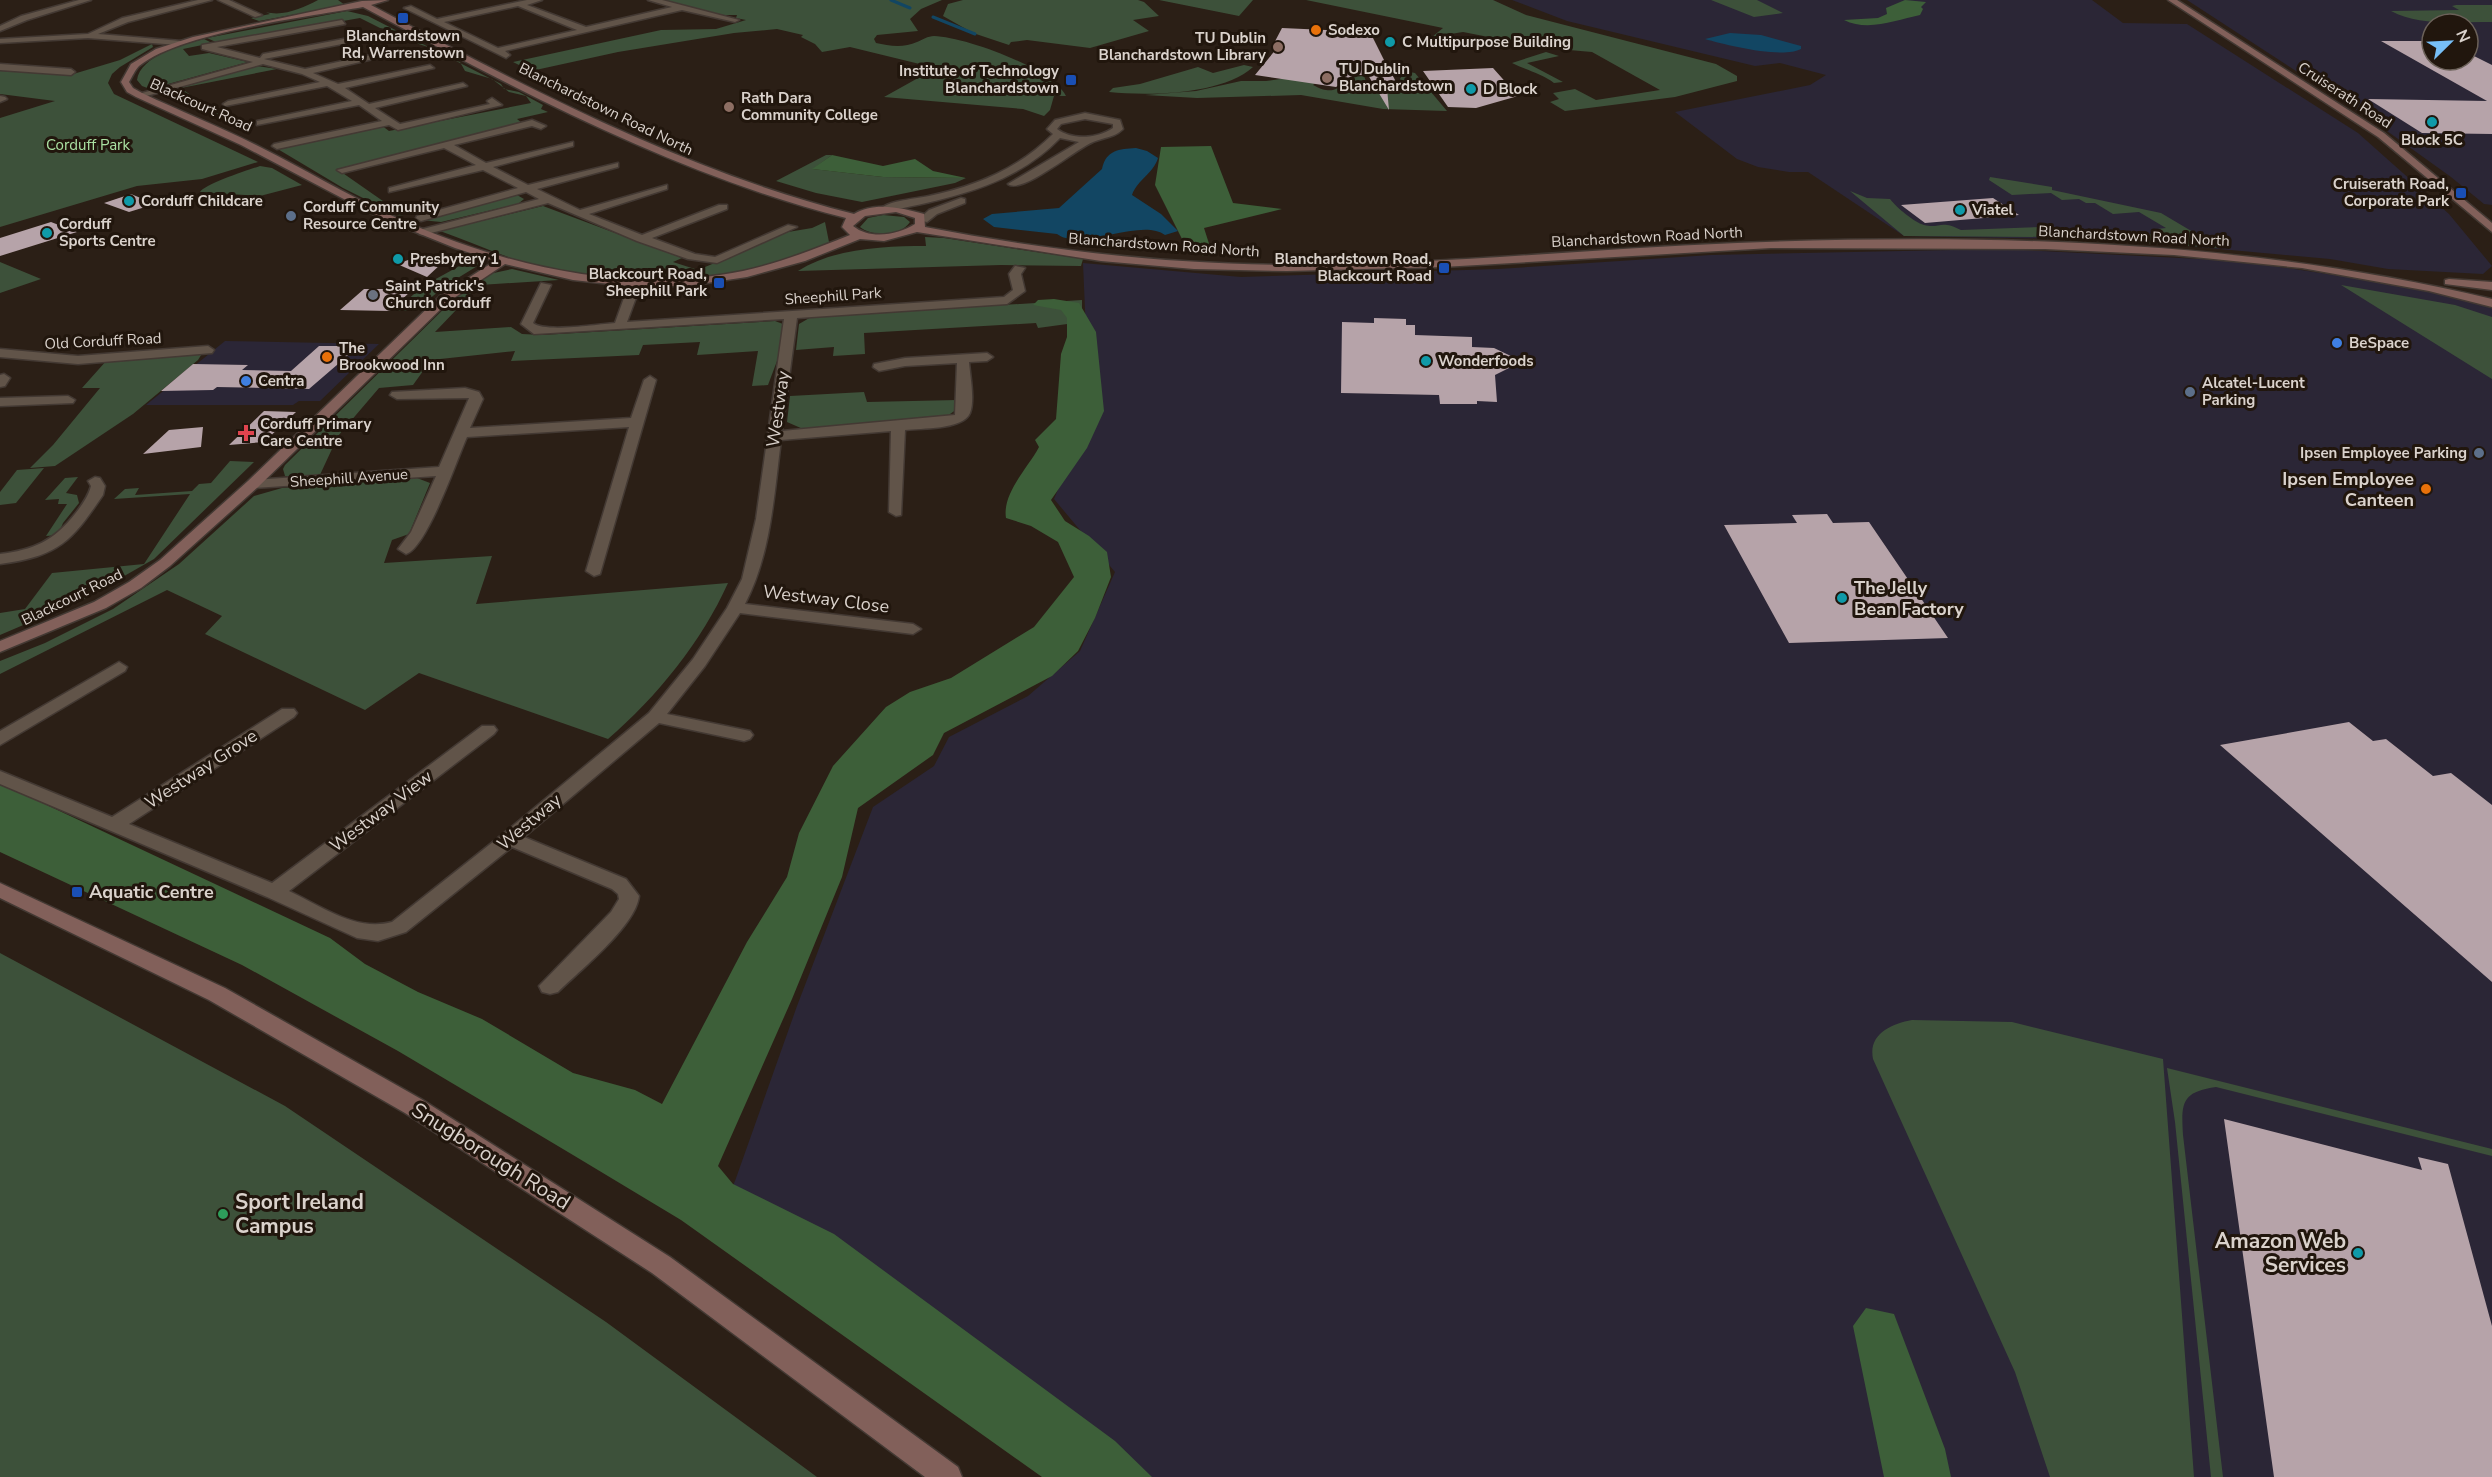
<svg xmlns="http://www.w3.org/2000/svg" width="2492" height="1477" font-family="'Nunito Sans',sans-serif">
<style>
.commercial{fill:#2b2636;fill-rule:evenodd}
.green{fill:#3d513a}
.forest{fill:#3d5f39}
.water{fill:#124663}
.lines{fill:none;stroke-linecap:round;stroke-linejoin:round}
.stream{stroke:#124663;stroke-width:3}
.building{fill:#b6a3a9}
.street-casing{stroke:#433933;stroke-width:3}
.secondary-casing{stroke:#433933;stroke-width:3}
.street{fill:#615449;fill-rule:evenodd}
.secondary{fill:#82605a;fill-rule:evenodd}
.transit-dot{fill:#1a4fb4;stroke:#21160d;stroke-width:2}
.food-dot{fill:#e8710a;stroke:#21160d;stroke-width:2}
.culture-dot{fill:#0f9aa8;stroke:#21160d;stroke-width:2}
.education-dot{fill:#8d6e63;stroke:#21160d;stroke-width:2}
.service-dot{fill:#5c6f8a;stroke:#21160d;stroke-width:2}
.worship-dot{fill:#6b7280;stroke:#21160d;stroke-width:2}
.shop-dot{fill:#3f7fe0;stroke:#21160d;stroke-width:2}
.health-dot{fill:#e0444e;stroke:#21160d;stroke-width:2}
.leisure-dot{fill:#2e9e5b;stroke:#21160d;stroke-width:2}
.labels{text-anchor:middle;stroke-width:6;stroke-linejoin:round;paint-order:stroke}
.far-poi-label{font-size:15px;font-weight:bold;fill:#dad2cc;stroke:#21160d;text-anchor:start}
.far-street-label{font-size:15px;fill:#dad2cc;stroke:#21160d}
.far-park-label{font-size:15px;fill:#aae1a2;stroke:#21160d}
.street-label{font-size:18px;fill:#dad2cc;stroke:#21160d}
.poi-label{font-size:18px;font-weight:bold;fill:#dad2cc;stroke:#21160d;text-anchor:start}
.near-street-label{font-size:21px;fill:#dad2cc;stroke:#21160d}
.near-poi-label{font-size:21px;font-weight:bold;fill:#dad2cc;stroke:#21160d;text-anchor:start}
</style>
<rect width="100%" height="100%" fill="#2b1f16"/>
<path class="commercial" d="M1512 0H2092L2123 23 2187 24 2358 133 2449 214 2492 266 2483 274 2388 269 2330 259 2122 240 1904 236 1808 172H1789L1758 167 1737 159 1675 112 1810 85 1826 75 1780 63 1755 66 1567 21Z
M2187 0H2492V205L2484 204 2451 177 2373 121ZM2432 24H2468V60H2432Z
M2002 249 2240 261 2414 287 2492 307V1477H1076L719 1217 735 1181 797 1006 873 807 934 766 949 737 1028 696 1080 651 1115 572 1054 499 1067 468 1086 333 1083 263 1241 277 1498 269 1711 255Z
M225 341 379 344 320 401H299L293 405H146Z"/>
<path class="green" d="M318 0H338L345 5 259 21 251 18 270 14 266 12C283 17 303 8 318 0Z
M659 0H942L921 9 910 19 918 31 877 35 874 39 876 43C889 46 904 48 917 42 922 40 928 36 934 36 965 37 1052 68 1066 96H1054L1050 110 1044 116 1023 109 884 97 936 68 850 47 822 52 815 44 801 37 803 35 777 29 734 33 618 52 531 71 513 62 661 30 716 29 746 20 736 18 737 15H721Z
M963 0H1138L1144 2 1159 16 1133 20 1149 31 1090 48 1027 40 1011 42 1009 45 973 33 943 16 948 4Z
M1159 0H1253L1239 16Z
M1306 0H1493L1526 15 1716 64 1737 76V81L1675 97 1565 111 1550 102 1559 99 1553 93 1575 89 1596 100 1660 90 1592 52 1546 48 1463 32 1432 37 1443 28Z
M1711 0H1757L1783 13 1754 17Z
M2456 5H2492V22C2459 21 2420 27 2391 11L2459 10 2452 6Z
M347 11 368 16 501 84 504 89 519 92 543 105 541 109 548 112 517 119 522 123 337 169 403 215 399 216 343 188 276 148 381 125 389 131 531 103 526 96 509 92 492 79 465 71 460 62 439 56 428 47 406 40 397 31 380 28 360 18 218 43 207 38Z
M204 39 212 43 183 49 189 56 209 53 248 62 150 89 142 86 137 80C140 56 184 44 204 39Z
M152 44 153 47 120 67 112 74 108 83 114 94 258 162 202 179 137 186 0 227V118L55 101 0 94V69L70 75 120 60Z
M1546 52 1559 56 1527 63 1563 82 1554 83C1542 74 1526 70 1512 63Z
M1244 65 1253 67C1222 95 1149 96 1109 92L1113 88 1140 84 1198 67 1213 73Z
M257 66 277 69 181 88 211 110H219L248 134 165 92Z
M1405 71 1415 73 1447 111 1383 109 1301 95 1197 98 1145 95 1196 91 1241 81H1266L1329 72 1313 85C1342 101 1340 76 1364 76L1370 92 1388 93 1404 88 1400 79Z
M826 155H832L813 169 883 177 966 178 955 183 862 202 816 193 776 181Z
M260 166 272 168 302 185 260 196 200 192C205 184 248 170 260 166Z
M1990 177 2052 187V190L2161 213 2220 248 2051 237 1904 236 1850 191 1867 198 1890 199C1897 208 1914 222 1924 225 1940 229 1940 219 1961 230L2041 227 2074 232 2132 231 2139 235 2163 233 2157 229 2166 228 2139 212 2113 214 2095 203H2086L2079 199 2062 200 2051 193 2012 195 1989 180Z
M517 195 524 199 518 204 441 222 421 220Z
M543 206 682 258 673 262 698 270 788 232 812 228 825 222 829 242C751 287 611 289 526 263 497 254 468 241 440 231Z
M883 215 904 217 910 222C901 236 872 237 860 227L868 218Z
M925 237 944 238 1083 259 1081 266 1001 265 798 271C834 248 885 246 926 246Z
M474 258 481 261 479 265 448 284 414 311H395L423 286Z
M0 262 41 279 0 293Z
M512 269 559 280 480 285 435 332 511 327 522 334 542 335 775 321 783 324 780 353 768 385 752 386 758 351 697 355 700 342 643 345 639 355 511 361 515 351 431 360 413 385 379 388 338 436 319 477 285 476 283 469 285 465 458 295 489 274Z
M2341 285 2455 305 2492 317V379Z
M1082 300V322L1038 328 1036 323 864 333 865 354 833 356 834 347 796 350 799 324 811 317Z
M203 352 198 360 133 414 55 466 30 468 53 445 100 388H82L107 360Z
M864 392 867 402 957 400V409L946 417 803 429 787 422 790 396Z
M230 461 254 462 154 559 84 599 0 635V613L25 609 52 573 144 564 190 494 114 499 125 489 139 488 135 495 192 491 199 484 211 483Z
M44 468 16 503 0 505V492L17 470Z
M78 477 66 493 77 495 79 503 63 523 58 535 46 536 67 504H58L59 499 45 500 65 478Z
M417 478 430 483 409 534 392 540 384 563 492 556 476 604 728 583C702 641 657 697 608 739L419 673 365 710 205 634 222 616 167 590 0 674V661L45 643 113 609 179 564 254 496 282 488Z
M0 953 285 1106 606 1322 817 1477H0Z
M1912 1020 2012 1022 2163 1059 2194 1477H2050L2015 1372 1873 1059C1868 1034 1891 1024 1912 1020Z
M2167 1068 2492 1149V1156L2216 1087C2182 1092 2181 1102 2183 1135L2223 1477H2211L2175 1122Z"/>
<path class="forest" d="M1905 0 1926 2 1921 7 1923 9 1920 15C1896 20 1868 32 1844 20L1878 18 1887 14 1886 8Z
M1211 146 1233 203 1282 209 1204 228 1213 256H1203L1182 239 1155 185 1161 147Z
M832 155 883 166 915 159 933 171 966 178 883 177 812 169Z
M1054 299 1079 303 1096 332 1104 411 1087 448 1051 500 1065 521 1089 536 1107 552 1111 577 1095 618 1078 651 1052 676 944 733 933 755 858 808 842 877 792 999 718 1166 733 1184 834 1234 1115 1441 1152 1477H1042L681 1220 573 1155 398 1051 242 965 0 852V783L330 938 365 964 418 992 482 1019 573 1073 635 1090 662 1104 747 942 787 877 799 833 833 766 886 707 910 692 951 678 1034 627 1074 577 1058 542 1031 526 1006 518C1002 493 1028 468 1039 447L1035 440 1056 419 1061 354 1067 337V318L1061 310 1033 305 1038 300Z
M1866 1308 1894 1314 1945 1449 1951 1477H1884L1853 1326Z"/>
<path class="water" d="M1730 33 1761 35 1801 46V49C1782 59 1726 45 1705 39Z
M1136 148 1147 151 1158 158C1153 174 1138 179 1132 195L1161 214 1178 231 1165 235C1141 217 1081 252 1057 234L994 227 983 219 992 214 1059 208 1102 169C1106 150 1119 149 1136 148Z"/>
<g class="lines">
<path class="stream" d="M891 0 910 8
M933 17 975 34"/>
</g>
<path class="building" d="M1282 28 1370 32 1384 60 1386 73 1391 72 1399 88H1387L1389 110 1368 75H1354L1336 87 1255 75 1277 48 1272 47Z
M2381 41H2432V60H2468V53L2492 65V134L2422 133 2368 99 2487 101Z
M1493 68 1518 96 1476 108 1448 107 1423 71Z
M131 194 155 204 129 212 104 203Z
M1993 198 2019 215 1925 223 1901 205Z
M51 222 77 232 0 256V238Z
M422 255 441 264 427 277 397 264Z
M364 289H413L390 311 340 310Z
M1374 318 1406 319V325H1415V335L1472 337V347L1494 348 1513 357 1507 360 1517 364 1495 375 1497 402 1477 401V404H1440L1439 395 1341 393 1342 322 1374 323Z
M319 346H359L309 389 217 387 213 390 161 391 193 364 248 365 242 370 291 371Z
M264 411 296 412 264 442 229 445Z
M203 427 201 447 143 454 169 430Z
M1827 514 1833 523 1869 522 1948 638 1789 643 1724 525 1797 523 1792 515Z
M2349 722 2373 741 2386 739 2433 776 2451 773 2492 805V982L2220 745Z
M2224 1119 2422 1170 2418 1157 2448 1164 2492 1326V1477H2274Z"/>
<g class="lines">
<g class="street-casing">
<path id="street" d="M79 0H91L27 20 0 31V26L21 16Z
M198 0H212L128 22 98 34 181 41 178 45 88 38 0 43V39L88 34 122 18Z
M218 0H229L262 15 255 17Z
M527 0H542L527 5 586 27 672 7 648 0H662L739 20 735 22 682 10 505 51 510 55 506 58 404 8 411 6 437 19ZM518 6 577 30 498 48 444 22Z
M342 20 345 24 217 47 260 58 263 54 365 35 368 39 264 59 305 69 399 49 403 52 313 73 338 84 430 65 434 68 345 88 369 104 463 83 467 86 375 108 400 124 490 104 487 101 492 98 502 105 398 130 389 125 277 149 272 146 274 144 382 121 359 105 257 125V121L352 101 327 86 225 106 223 104 228 101 320 82 302 74 263 64 139 98 135 95 253 62 202 49V45Z
M0 64 71 69 75 72 71 75 0 70Z
M0 96 5 97 7 99 0 102Z
M1085 113 1120 120 1123 129C1114 138 1104 137 1093 142 1077 148 1022 195 1008 184L1079 142 1060 138C1013 187 949 198 885 212L880 209C891 200 915 199 929 196 976 186 1018 169 1053 134L1047 129 1055 120ZM1085 119 1113 124V128C1098 138 1073 141 1057 129L1061 124Z
M532 120 546 126 541 129 532 126 454 145 486 163 573 142V146L493 167 528 185 618 163V167L537 189 580 210 667 185V189L589 214 642 235 719 205H727V209L652 238 695 254 715 257 788 225 797 227 717 263 688 259 637 241 548 203 423 235 419 234V230L539 199 526 192 421 221 416 218 417 216 518 188 483 170 389 192V188L476 165 444 148 342 173 337 170Z
M961 198 965 199V203L937 214 927 222 918 220 929 210Z
M1015 266 1025 268 1021 274 1025 291 1007 304 797 318 782 431 955 415 957 363 905 366 879 371 873 367 874 364 905 358 987 353 993 357 987 361 969 362C970 376 975 400 970 413 963 430 921 428 905 430L901 515 896 516 889 512 891 431 781 440C774 495 771 554 745 604L913 624 921 629 913 634 740 613 705 666 667 714 750 731 753 735 750 739 744 741 659 723 524 837 626 879 639 896C636 926 579 971 558 992L550 994 542 992 539 986 611 912 619 899 618 894 612 889 512 847 406 932 378 941 357 938 267 897 0 784V771L112 817 282 709H294L297 713 294 717 129 824 272 883 482 726H494L497 730 494 734 289 891C321 906 356 932 392 922L503 834 649 713 693 659 727 608 742 579 756 519 784 319 534 334 521 324 541 283 551 285 533 323C545 333 599 324 615 323L629 284 635 281 641 284 627 322 1004 297 1013 290 1009 274Z
M208 346 214 350 212 353 78 364 0 357V349L78 356Z
M4 374 10 378 5 386 0 387V375Z
M650 376 656 380 600 574 594 576 586 571 629 427 467 437C457 459 427 548 406 554L398 549 411 532 436 476 253 488 246 484 253 480 439 467 469 398 397 399 390 395 392 392 465 388 479 392 483 399 470 428 631 418 644 380Z
M68 396 75 400 73 403 0 406V398Z
M95 477 100 478 105 486 103 495C71 542 59 556 0 564V554C33 550 54 541 75 514 82 505 88 497 91 486L88 481Z
M119 662 127 667 125 671 0 745V731Z"/>
</g>
<g class="secondary-casing">
<path id="secondary" d="M388 0 371 5C525 87 684 171 854 214 874 201 903 208 924 214L925 227C1044 250 1165 264 1286 265 1437 265 1587 249 1737 243 1990 233 2245 240 2492 299V307L2429 291 2302 268 2174 255 2045 249 1771 248 1442 267 1287 271 1194 269 1101 261 917 232 884 241 860 239 805 261 747 277 686 286H629L573 280 505 264 448 302 258 487 170 566 141 588 106 608 0 652V641L94 602 129 582 160 560 248 481 440 296 495 261 455 248 378 217 241 145 136 97 127 92 121 82 131 64 156 49 193 37 362 1ZM363 7C517 90 676 175 846 218L842 227 850 235C815 249 780 263 743 271 622 296 496 264 386 213 344 193 304 169 262 148 223 128 182 112 142 93L133 88 129 82C132 77 135 70 139 66 181 32 307 17 363 7ZM896 212 915 218V224C898 235 870 240 853 226L865 216Z
M2168 0H2177L2384 133 2492 223V232L2378 137Z
M2449 279 2492 282V290L2445 284V280Z
M0 883 225 988 421 1099 670 1257 958 1467 962 1477H925L652 1273 405 1113 209 1000 0 898Z"/>
</g>
<use href="#street" class="street"/>
<use href="#secondary" class="secondary"/>
</g>
<g class="transit-dot">
<rect x="397" y="12" width="12" height="12" rx="3"/>
<rect x="1065" y="74" width="12" height="12" rx="3"/>
<rect x="2455" y="187" width="12" height="12" rx="3"/>
<rect x="1438" y="262" width="12" height="12" rx="3"/>
<rect x="713" y="277" width="12" height="12" rx="3"/>
<rect x="71" y="886" width="12" height="12" rx="3"/>
</g>
<g class="food-dot">
<circle cx="1316" cy="30" r="6"/>
<circle cx="327" cy="357" r="6"/>
<circle cx="2426" cy="489" r="6"/>
</g>
<g class="culture-dot">
<circle cx="1390" cy="42" r="6"/>
<circle cx="1471" cy="89" r="6"/>
<circle cx="2432" cy="122" r="6"/>
<circle cx="129" cy="201" r="6"/>
<circle cx="1960" cy="210" r="6"/>
<circle cx="47" cy="233" r="6"/>
<circle cx="398" cy="259" r="6"/>
<circle cx="1426" cy="361" r="6"/>
<circle cx="1842" cy="598" r="6"/>
<circle cx="2358" cy="1253" r="6"/>
</g>
<g class="education-dot">
<circle cx="1278" cy="47" r="6"/>
<circle cx="1327" cy="78" r="6"/>
<circle cx="729" cy="107" r="6"/>
</g>
<g class="service-dot">
<circle cx="291" cy="216" r="6"/>
<circle cx="2190" cy="392" r="6"/>
<circle cx="2479" cy="453" r="6"/>
</g>
<circle class="worship-dot" cx="373" cy="295" r="6"/>
<g class="shop-dot">
<circle cx="2337" cy="343" r="6"/>
<circle cx="246" cy="381" r="6"/>
</g>
<path class="health-dot" d="M243 424h6v6h6v6h-6v6h-6v-6h-6v-6h6z"/>
<circle class="leisure-dot" cx="223" cy="1214" r="6"/>
<g class="labels">
<g class="far-poi-label">
<text x="1328" y="35">Sodexo</text>
<text x="403" y="41" text-anchor="middle">Blanchardstown<tspan x="403" dy="17">Rd, Warrenstown</tspan></text>
<text x="1266" y="43" text-anchor="end">TU Dublin<tspan x="1266" dy="17">Blanchardstown Library</tspan></text>
<text x="1402" y="47">C Multipurpose Building</text>
<text x="1339" y="74">TU Dublin<tspan x="1339" dy="17">Blanchardstown</tspan></text>
<text x="1059" y="76" text-anchor="end">Institute of Technology<tspan x="1059" dy="17">Blanchardstown</tspan></text>
<text x="1483" y="94">D Block</text>
<text x="741" y="103">Rath Dara<tspan x="741" dy="17">Community College</tspan></text>
<text x="2432" y="145" text-anchor="middle">Block 5C</text>
<text x="2449" y="189" text-anchor="end">Cruiserath Road,<tspan x="2449" dy="17">Corporate Park</tspan></text>
<text x="141" y="206">Corduff Childcare</text>
<text x="303" y="212">Corduff Community<tspan x="303" dy="17">Resource Centre</tspan></text>
<text x="1972" y="215">Viatel</text>
<text x="59" y="229">Corduff<tspan x="59" dy="17">Sports Centre</tspan></text>
<text x="410" y="264">Presbytery 1</text>
<text x="1432" y="264" text-anchor="end">Blanchardstown Road,<tspan x="1432" dy="17">Blackcourt Road</tspan></text>
<text x="707" y="279" text-anchor="end">Blackcourt Road,<tspan x="707" dy="17">Sheephill Park</tspan></text>
<text x="385" y="291">Saint Patrick's<tspan x="385" dy="17">Church Corduff</tspan></text>
<text x="2349" y="348">BeSpace</text>
<text x="339" y="353">The<tspan x="339" dy="17">Brookwood Inn</tspan></text>
<text x="1438" y="366">Wonderfoods</text>
<text x="258" y="386">Centra</text>
<text x="2202" y="388">Alcatel-Lucent<tspan x="2202" dy="17">Parking</tspan></text>
<text x="260" y="429">Corduff Primary<tspan x="260" dy="17">Care Centre</tspan></text>
<text x="2467" y="458" text-anchor="end">Ipsen Employee Parking</text>
</g>
<g class="far-street-label">
<text transform="translate(2345 95) rotate(33)" y="5">Cruiserath Road</text>
<text transform="translate(201 105) rotate(24)" y="5">Blackcourt Road</text>
<text transform="translate(606 109) rotate(26)" y="5">Blanchardstown Road North</text>
<text transform="translate(2134 236) rotate(3)" y="5">Blanchardstown Road North</text>
<text transform="translate(1647 237) rotate(-3)" y="5">Blanchardstown Road North</text>
<text transform="translate(1164 245) rotate(4)" y="5">Blanchardstown Road North</text>
<text transform="translate(833 296) rotate(-4)" y="5">Sheephill Park</text>
<text transform="translate(103 341) rotate(-3)" y="5">Old Corduff Road</text>
<text transform="translate(349 478) rotate(-4)" y="5">Sheephill Avenue</text>
<text transform="translate(72 597) rotate(-26)" y="5">Blackcourt Road</text>
</g>
<g class="far-park-label">
<text x="88" y="150">Corduff Park</text>
</g>
<g class="street-label">
<text transform="translate(778 409) rotate(-82)" y="6">Westway</text>
<text transform="translate(826 599) rotate(7)" y="6">Westway Close</text>
<text transform="translate(201 769) rotate(-33)" y="6">Westway Grove</text>
<text transform="translate(381 811) rotate(-37)" y="6">Westway View</text>
<text transform="translate(529 822) rotate(-40)" y="6">Westway</text>
</g>
<g class="poi-label">
<text x="2414" y="485" text-anchor="end">Ipsen Employee<tspan x="2414" dy="21">Canteen</tspan></text>
<text x="1854" y="594">The Jelly<tspan x="1854" dy="21">Bean Factory</tspan></text>
<text x="89" y="898">Aquatic Centre</text>
</g>
<g class="near-street-label">
<text transform="translate(491 1156) rotate(32)" y="7">Snugborough Road</text>
</g>
<g class="near-poi-label">
<text x="235" y="1209">Sport Ireland<tspan x="235" dy="24">Campus</tspan></text>
<text x="2346" y="1248" text-anchor="end">Amazon Web<tspan x="2346" dy="24">Services</tspan></text>
</g>
</g>
<g transform="translate(2450 42) rotate(66)"><circle r="28" fill="#21160d" stroke="#6b6159" stroke-width="1.5"/>
<path d="M0-4.5L10 22L0 15L-10 22Z" fill="#77bff7"/>
<text y="-9" font-size="16" font-weight="bold" text-anchor="middle" fill="#dad2cc">N</text>
</g>
</svg>
